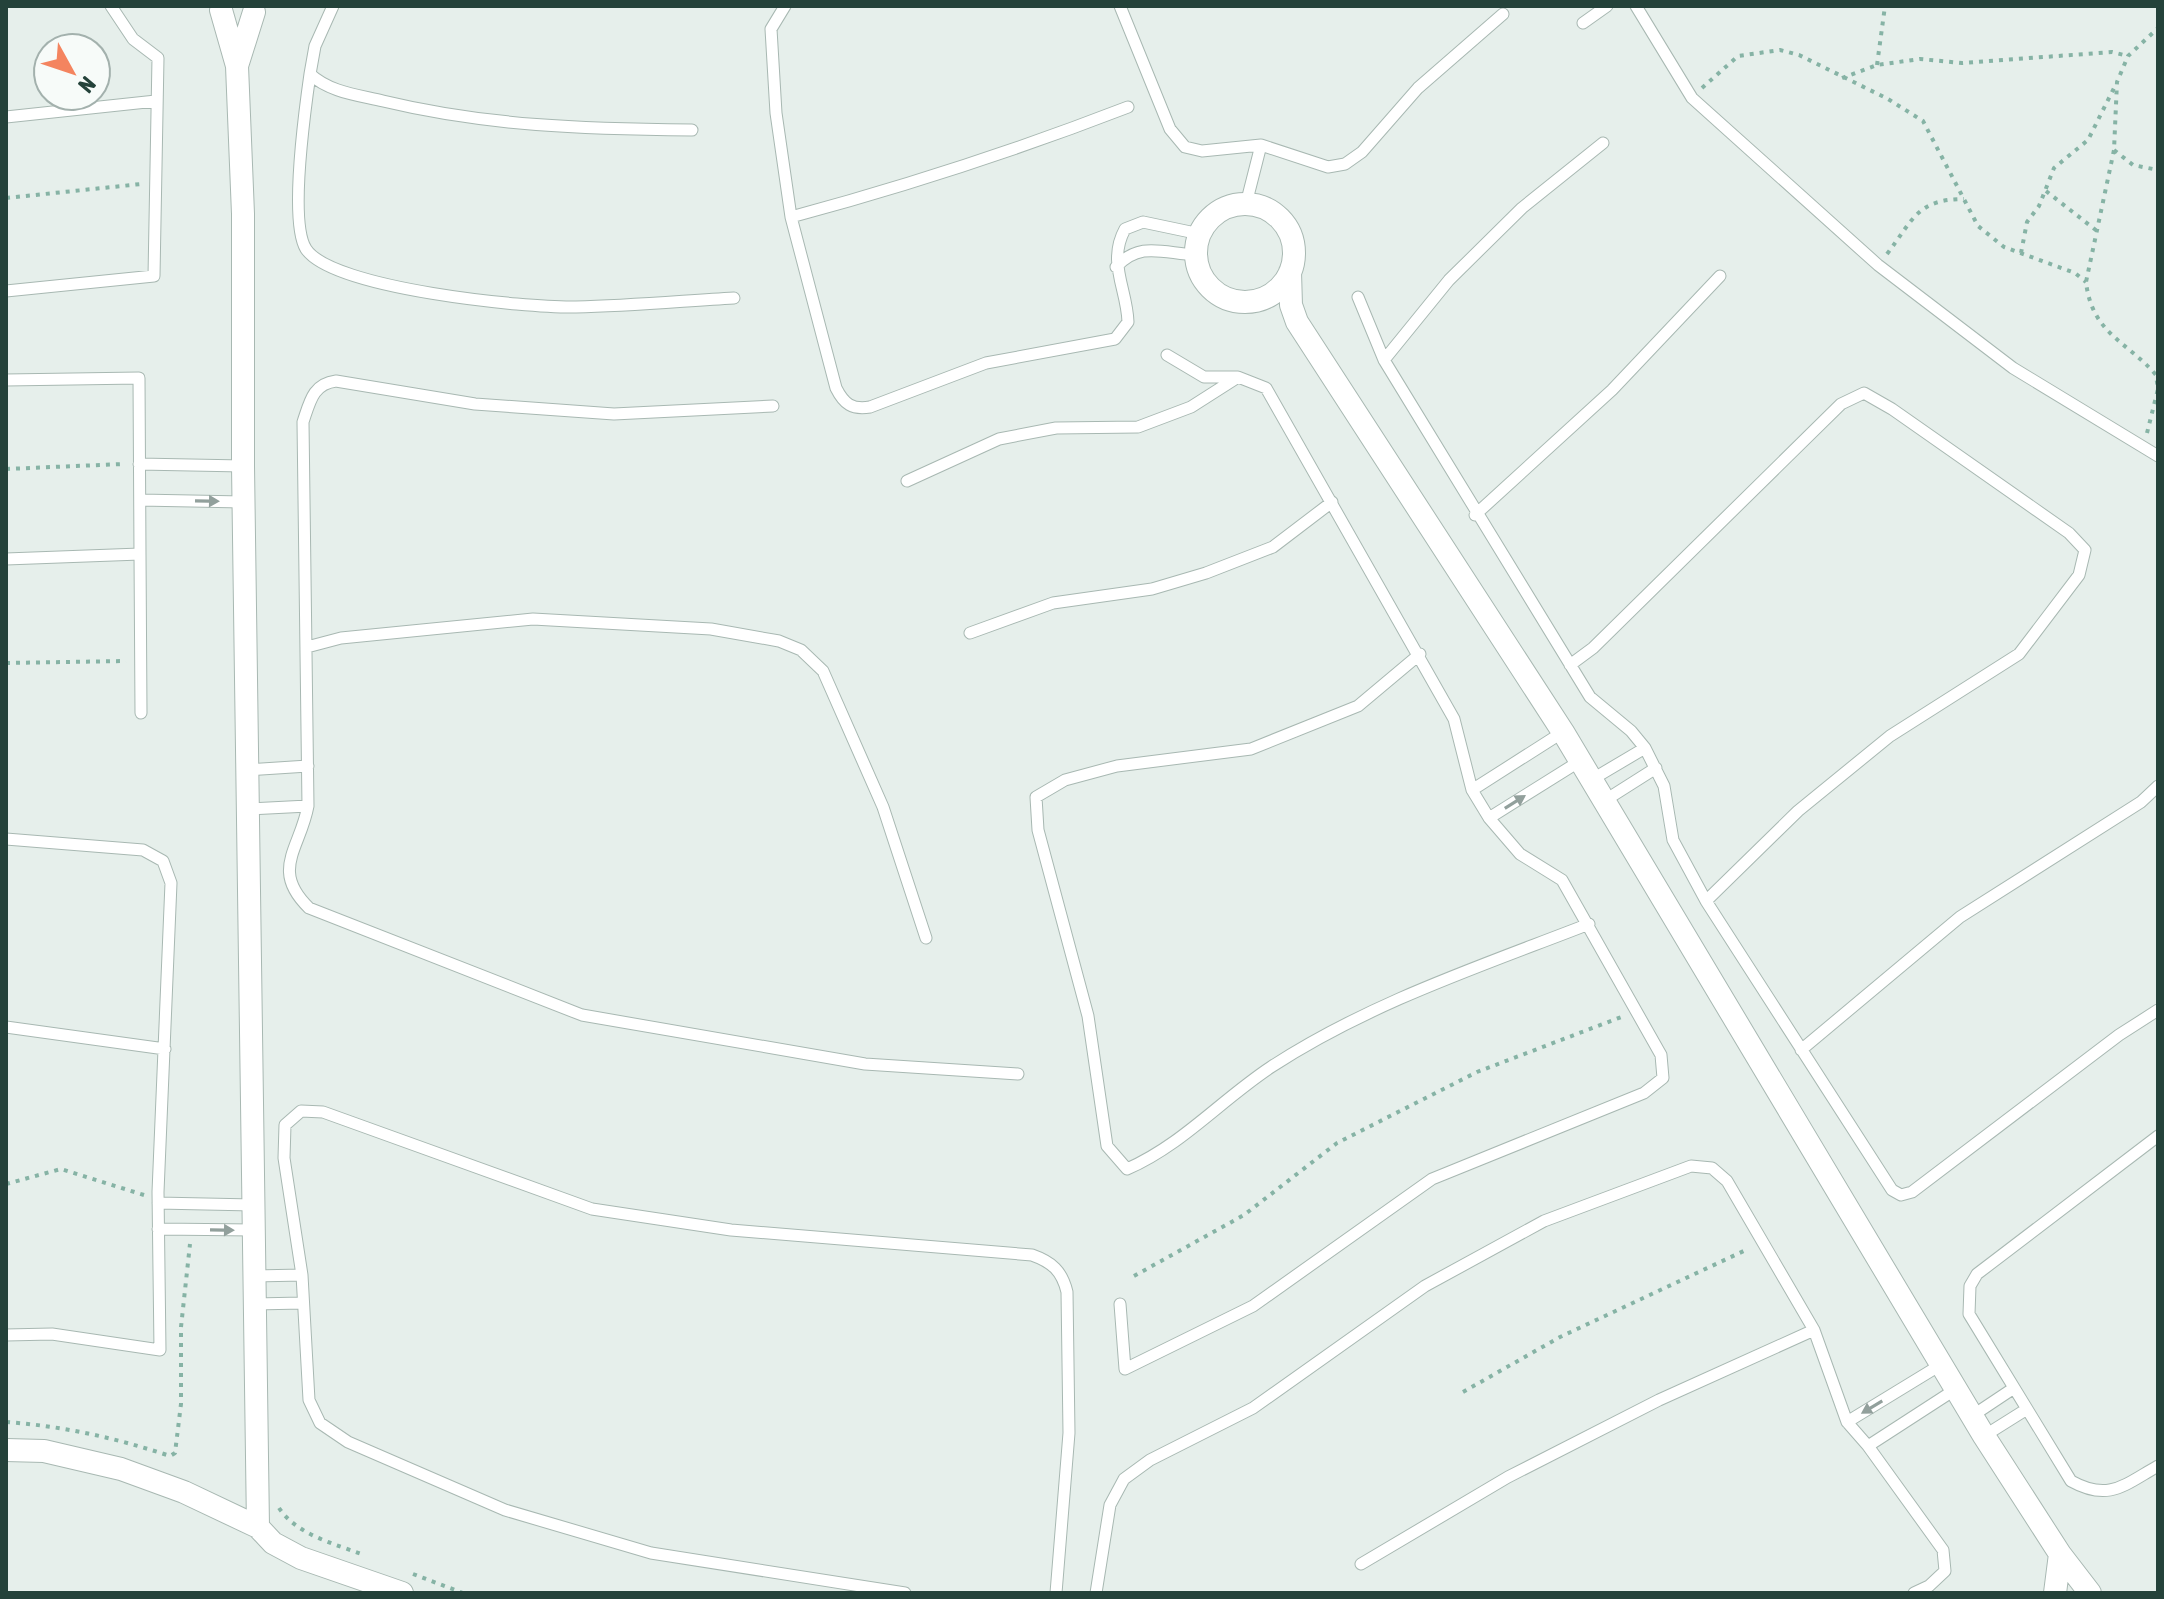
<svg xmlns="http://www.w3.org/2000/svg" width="2164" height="1599" font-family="'Asap Condensed',sans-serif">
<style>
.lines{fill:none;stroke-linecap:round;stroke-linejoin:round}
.service-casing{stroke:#a8b8b2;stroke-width:13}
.minor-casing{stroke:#a8b8b2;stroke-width:24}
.path{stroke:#86b3a5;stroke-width:4;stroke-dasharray:4 6;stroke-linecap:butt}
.service{stroke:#fff;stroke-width:11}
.minor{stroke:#fff;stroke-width:22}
.oneway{fill:#92a09c}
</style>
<rect width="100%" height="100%" fill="#e6efeb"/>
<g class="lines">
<g class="service-casing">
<path id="service" d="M333 6 315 46 310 74C329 92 358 95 383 101 487 126 585 129 692 130
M785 6 771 29 776 113 791 217 836 388C844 404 852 410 870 407L986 363 1115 339 1128 322C1127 289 1107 262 1125 229L1143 222 1200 234
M1120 6 1170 129 1185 147 1202 151 1261 145 1328 167 1345 164 1362 152 1418 88 1503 14
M1636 6 1692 98 1878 265 2013 368 2158 456
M1583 23 1607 6
M310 74C305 109 289 222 306 249 332 289 527 308 576 307 629 306 682 301 734 298
M6 117 156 101
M1246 204 1261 145
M791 217C906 186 1017 150 1128 107
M1116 267C1140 241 1162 253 1196 255
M6 291 154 276 158 58 133 39 111 6
M1358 297 1384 360 1590 697 1631 731 1645 748 1664 786 1673 840 1706 901 1892 1190 1901 1195 1912 1192 2119 1035 2158 1010
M1384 360 1449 280 1522 208 1603 143
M6 380 139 378 140 554 6 559
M773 406 614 414 475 404 336 381C313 384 310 401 303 422L308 806C300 849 270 870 309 908L582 1015 865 1064 1018 1074
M139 464 243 466
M907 481 999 439 1056 428 1138 427 1191 407 1238 377
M140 500 243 502
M1475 515 1612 390 1720 276
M140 554 141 713
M970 633 1053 603 1152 589 1206 573 1273 547 1332 502
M307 647 341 638 533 619 711 629 779 641 801 650 823 671 883 807 926 938
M1420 654 1358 706 1251 749 1117 766 1065 780 1036 797 1038 830 1088 1016 1107 1146 1127 1169C1182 1145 1221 1100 1271 1067 1369 1003 1481 966 1589 924
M1570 665 1593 648 1841 404 1864 393 1892 409 2069 533 2085 550 2079 575 2019 654 1890 736 1798 811 1706 901
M247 770 308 766
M1591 780 1645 748
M1472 790 1563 732
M1604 801 1656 768
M247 809 308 806
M1489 818 1580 761
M6 839 143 850 163 861 171 883 158 1192 160 1350 52 1334 6 1335
M6 1027 165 1049
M1801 1050 1960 917 2141 802 2158 786
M2158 1136 1977 1274 1970 1286 1969 1314 2071 1481C2109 1502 2124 1485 2158 1466
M158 1203 253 1205
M158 1229 254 1230
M254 1276 302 1275
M255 1304 302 1303
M1120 1304 1125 1369 1253 1306 1432 1179 1644 1093 1663 1078 1661 1055 1562 880 1520 854 1489 818 1472 790 1454 719 1266 388 1238 377H1204L1167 355
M1972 1416 2014 1388
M1847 1422 1942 1364
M1984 1436 2027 1409
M1868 1446 1956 1389
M1361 1564 1508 1477 1659 1400 1814 1330
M905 1593 651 1553 505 1510 348 1442 320 1423 309 1400 302 1275 284 1158 285 1125 301 1111 323 1112 592 1209 731 1230 1032 1255C1052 1262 1062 1271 1067 1292L1069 1433 1056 1593
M1096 1593 1110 1505 1124 1479 1150 1460 1253 1408 1425 1286 1544 1221 1691 1166 1712 1168 1727 1181 1814 1330 1847 1422 1868 1446 1943 1550 1945 1571 1929 1586 1914 1593"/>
</g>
<g class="minor-casing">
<path id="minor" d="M221 10 237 66 243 214V466L258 1527
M237 66 254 12
M1196 253a49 49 0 1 1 98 0a49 49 0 1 1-98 0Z
M1290 272 1291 305 1297 322 1563 732 1984 1436 2060 1554 2090 1593
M6 1450 44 1451 121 1469 184 1492 258 1527 273 1543 301 1558 402 1593
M2055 1593 2060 1554"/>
</g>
<path class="path" d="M1877 65 1885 6
M1842 78 1877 65 1920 59 1962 63 2112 52 2128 56
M1702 88 1738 56 1780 50 1799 55 1888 99 1923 121 1978 226 2004 247 2075 273 2086 282
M2114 150 2133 165 2158 170
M2046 191 2097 231
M6 198 141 184
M2021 253 2027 222 2039 206 2054 168 2088 140 2116 84
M1887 254C1913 220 1917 199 1964 199
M2147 433 2158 389 2156 375C2127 341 2092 334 2086 282L2114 150 2117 82 2128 56 2158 28
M6 469 123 464
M6 663 126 661
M6 1184 61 1169 144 1195
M1134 1276 1244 1215 1337 1143 1477 1072 1624 1016
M1463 1392 1560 1337 1748 1249
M6 1422C63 1426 116 1438 170 1456L175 1453 181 1404V1327L190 1244
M279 1508C297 1535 335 1544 364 1555
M413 1574 463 1593"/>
<use href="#service" class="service"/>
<use href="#minor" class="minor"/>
</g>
<defs><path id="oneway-solid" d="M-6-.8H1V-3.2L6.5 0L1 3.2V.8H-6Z" transform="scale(2)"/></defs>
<g class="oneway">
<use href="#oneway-solid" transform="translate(207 501) rotate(1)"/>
<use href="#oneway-solid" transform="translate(1515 802) rotate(-32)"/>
<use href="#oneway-solid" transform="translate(222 1230) rotate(1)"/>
<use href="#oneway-solid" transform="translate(1872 1407) rotate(149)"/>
</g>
<rect width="2164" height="1599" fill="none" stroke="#24423a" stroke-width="16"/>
<g transform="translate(72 72) rotate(130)"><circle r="38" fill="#f7fbf9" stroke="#a3b1ad" stroke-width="2"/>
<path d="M0-6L14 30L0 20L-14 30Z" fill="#f4845f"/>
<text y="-12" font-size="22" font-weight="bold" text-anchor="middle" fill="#24423a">N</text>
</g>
</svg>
